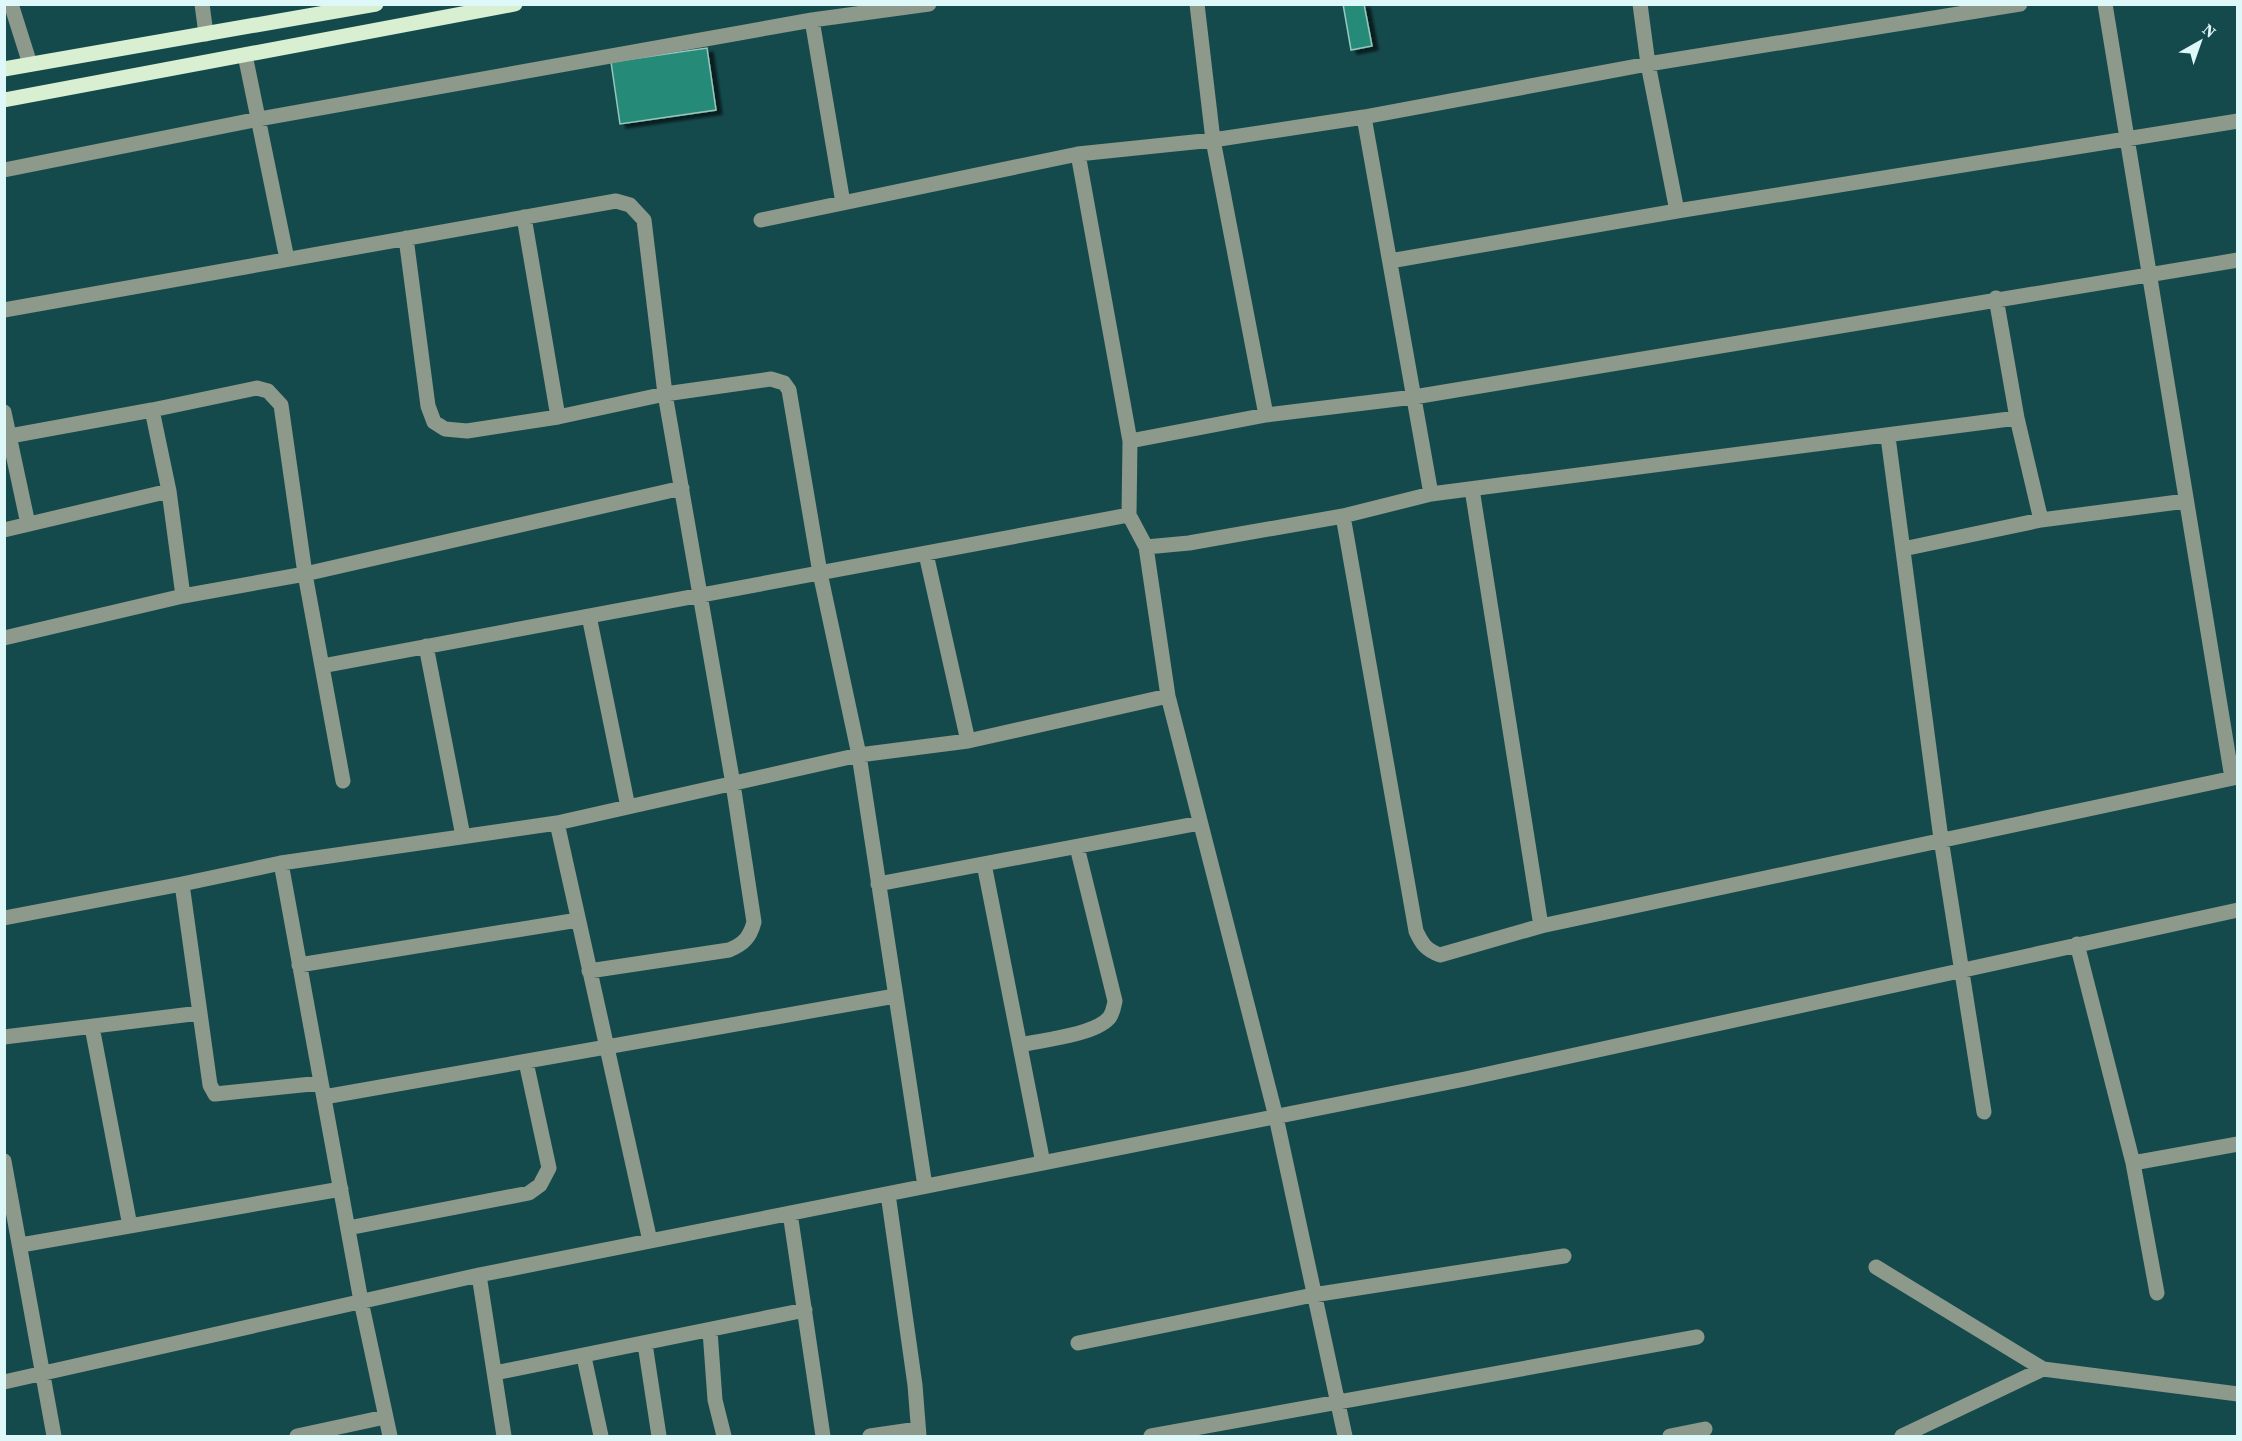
<svg xmlns="http://www.w3.org/2000/svg" width="2242" height="1441" font-family="'Source Serif 4',serif">
<style>
.building{fill:#288a79;stroke:#96c7bc;stroke-width:1.5;filter:url(#shadow)}
.lines{fill:none;stroke-linecap:round;stroke-linejoin:round}
.minor{stroke:#8d998a;stroke-width:15}
.major{stroke:#d8efd1;stroke-width:15}
</style>
<defs>
<filter id="shadow"><feDropShadow dx="6" dy="4" stdDeviation="1.5" flood-color="#0009"/></filter>
</defs>
<rect width="100%" height="100%" fill="#154a4d"/>
<path class="building" d="M1343 4H1364L1372 46 1351 50Z
M707 48 716 110 620 124 611 62Z"/>
<g class="lines">
<path class="minor" d="M11 4 30 64
M202 4 206 34
M1197 4 1213 140 1266 415
M1640 4 1648 64 1677 211 2238 121
M2105 4 2232 778
M812 20 843 203
M245 55 287 259
M1364 117 1431 494 2017 418
M1078 154 1130 441 1129 515
M4 170 259 119 812 20 929 4
M524 217 558 417
M761 220 1078 154 1213 140 1364 117 1648 64 2020 4
M406 238 428 406 434 422 445 429 467 431 558 417 665 394 771 379 784 383 789 390 820 573 859 755 925 1186
M1390 261 1677 211
M1996 298 2017 418 2041 520 2186 501
M4 310 616 201 630 205 644 220 665 394 733 784 754 922C750 937 744 944 729 950L589 971
M152 410 257 388 268 391 281 405 305 574 343 781
M4 412 28 524
M1888 437 1941 839 1984 1112
M1130 441 1266 415 1414 397 2238 260
M1472 489 1541 926
M1431 494 1343 516 1416 931C1422 944 1426 950 1440 955L1541 926 2238 777
M4 530 169 491
M1146 547 1168 696 1276 1117 1345 1436
M1903 549 2041 520
M926 554 968 741
M183 596 305 574 682 488
M589 616 628 807
M4 638 183 596 169 491 152 410 10 436
M426 646 463 836
M322 666 1129 515 1146 547 1189 543 1343 516
M557 823 650 1241
M281 863 361 1301 390 1436
M984 864 1043 1163
M878 884 1200 823
M4 918 182 884
M2077 944 2133 1163 2157 1293
M299 965 578 920
M92 1027 130 1226
M4 1037 200 1013
M1020 1045C1042 1040 1094 1035 1109 1018 1113 1013 1114 1006 1115 1001L1077 847
M321 1083 215 1094 210 1085 182 884 281 863 557 823 859 755 968 741 1168 696
M324 1097 895 996
M4 1161 54 1436
M2133 1163 2238 1144
M888 1194 915 1385 919 1436
M790 1213 823 1436
M348 1228 529 1193 540 1185 549 1168 526 1062
M21 1245 341 1189
M1876 1267 2043 1369
M479 1275 504 1436
M710 1331 715 1400 724 1436
M1078 1343 1313 1295 1564 1256
M645 1344 659 1436
M584 1357 601 1436
M495 1373 805 1310
M4 1382 479 1275 1465 1079 2238 910
M297 1436 385 1417
M870 1436 918 1429
M1151 1436 1697 1337
M1670 1436 1705 1429
M1902 1436 2043 1369 2238 1394"/>
<path class="major" d="M4 69 376 4
M4 100 515 4"/>
</g>
<rect width="2242" height="1441" fill="none" stroke="#def8f9" stroke-width="12"/>
<g transform="translate(2200 42) rotate(40)" stroke="#154a4d" stroke-width="4.5" paint-order="stroke">
<path d="M0-4.5L10 22L0 15L-10 22Z" fill="#def8f9"/>
<text y="-9" font-size="16" font-weight="bold" text-anchor="middle" fill="#def8f9">N</text>
</g>
</svg>
